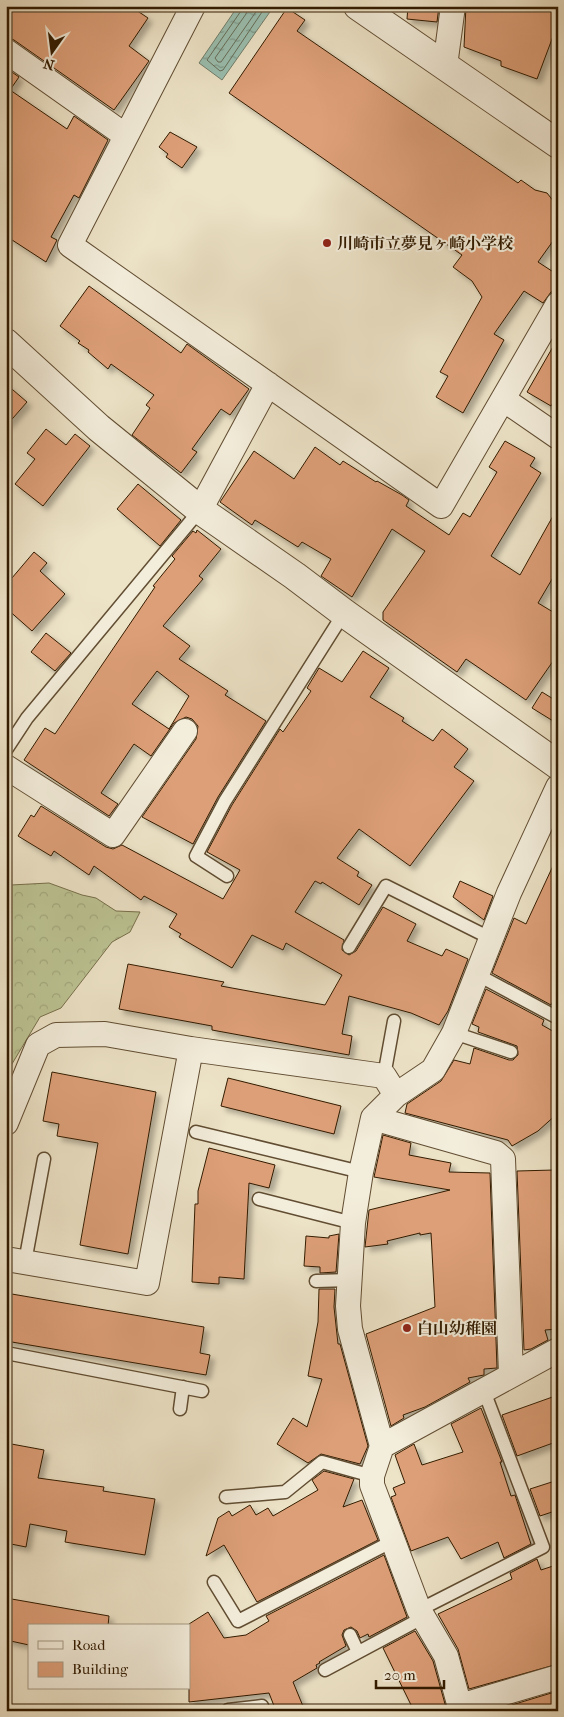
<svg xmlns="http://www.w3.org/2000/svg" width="564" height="1717" font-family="'IM FELL French Canon','Noto Serif JP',serif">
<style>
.forest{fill:url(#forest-crowns);stroke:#776f4a}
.water{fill:url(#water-ripples);stroke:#707d6a}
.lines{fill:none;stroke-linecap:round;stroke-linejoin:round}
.shore{stroke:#666d58;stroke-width:1}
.building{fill:#dd9f78;stroke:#321b00;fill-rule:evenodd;filter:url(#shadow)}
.service-casing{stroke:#614d32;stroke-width:15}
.minor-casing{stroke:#614d32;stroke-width:26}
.tertiary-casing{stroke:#614d32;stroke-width:30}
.service{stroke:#f3eddb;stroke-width:12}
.minor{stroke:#f3eddb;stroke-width:24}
.tertiary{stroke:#f3eddb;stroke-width:28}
.poi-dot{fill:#8f2418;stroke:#f3eddb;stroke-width:2}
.labels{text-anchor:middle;stroke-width:4;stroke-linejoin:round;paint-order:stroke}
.poi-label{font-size:16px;font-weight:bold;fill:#321b00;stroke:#f3eddb;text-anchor:start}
</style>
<defs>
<pattern id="forest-crowns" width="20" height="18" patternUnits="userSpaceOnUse" patternTransform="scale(1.25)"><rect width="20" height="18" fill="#bcc393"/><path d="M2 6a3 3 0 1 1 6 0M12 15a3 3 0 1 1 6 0" fill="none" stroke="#a2a77d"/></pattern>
<pattern id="water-ripples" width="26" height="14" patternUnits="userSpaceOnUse" patternTransform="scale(1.25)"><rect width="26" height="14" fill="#9abfb0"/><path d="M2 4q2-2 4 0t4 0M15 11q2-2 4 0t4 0" fill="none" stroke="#7e9a8d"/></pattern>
<filter id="shadow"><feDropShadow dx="4.5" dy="4.5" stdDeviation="2.5" flood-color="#0004"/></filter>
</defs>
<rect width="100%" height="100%" fill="#ede3c7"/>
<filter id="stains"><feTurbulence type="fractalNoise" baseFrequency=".004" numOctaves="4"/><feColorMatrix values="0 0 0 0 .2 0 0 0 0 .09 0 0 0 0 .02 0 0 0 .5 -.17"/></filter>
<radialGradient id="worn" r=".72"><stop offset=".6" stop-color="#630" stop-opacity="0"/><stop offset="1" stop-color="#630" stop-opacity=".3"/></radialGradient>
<path class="forest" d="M49 883 82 895 96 898 116 911 140 912 130 932 112 942 61 1008 40 1017 6 1074V894L11 885Z"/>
<path class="water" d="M238 6H269L272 9 222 80 199 63Z"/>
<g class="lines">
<path class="shore" d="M242 6 241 11 207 60 220 71 223 70 266 6
M248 6 246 14 215 58 218 62H221L260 6"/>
</g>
<path class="building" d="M6 6H130L148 18 129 46 149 61 114 110 14 40 6 37Z
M408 6H439L437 22 407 19Z
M466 6H558V23L537 79 501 66V61L464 47Z
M287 8 305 20 297 31 518 183 521 180 535 190 547 193 558 207V234L538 262 558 275V290L551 292 543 303 524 291 494 334 504 340 463 413 436 397 448 376 440 372 482 297 472 281 453 267 462 255 229 93Z
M6 68 19 77 10 90 67 129 74 116 108 140 79 198 74 195 51 237 57 240 46 262 6 236Z
M170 132 197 147 182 168 166 157 168 154 159 147Z
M89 286 181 353 187 344 249 389 230 415 221 409 192 449 197 452 181 473 132 435 150 408 146 405 154 395 111 364 108 369 88 352 89 350 78 343 80 341 60 326Z
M558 338V394L551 406 527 392Z
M6 384 27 402 6 426Z
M46 429 66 445 75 434 90 446 43 506 15 484 35 459 27 453Z
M505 441 535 458 530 466 541 473 491 556 520 575 558 507V569L538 603 558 615V654L526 700 466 659 457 672 383 620V612L425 551 392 529 352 597 321 576 331 559 302 542 298 547 255 520 252 525 220 502 254 451 294 479 315 447 340 465 343 461 376 482 377 481 402 495 409 500 406 506 449 535 463 513 470 517 497 472 489 467Z
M138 484 181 520 160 546 117 509Z
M197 530 221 549 199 576 203 579 163 626 190 646 179 659 228 691 225 695 266 721 218 797 193 844 142 817 196 739 198 726 192 719 186 717 174 723 151 756 134 744 101 793 118 804 109 816 24 760 45 728 55 734 155 587 153 586 175 559 172 556 193 531 196 533ZM157 671 189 696 169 729 132 704Z
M34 552 47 563 40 571 65 594 32 631 6 608V585Z
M46 633 71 653 55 671 31 652Z
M363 651 389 668 370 697 404 718 402 721 433 741 442 729 468 749 454 767 474 781 410 866 359 829 337 858 359 872 357 876 372 885 359 905 322 882 321 884 315 881 295 912 344 940 342 950 349 955 356 951 383 907 416 924 407 941 442 956 446 949 468 959 448 1011 439 1025 411 1013 349 996 342 1034 352 1036 349 1055 212 1030V1026L119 1009 128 964 224 982 221 986 325 1005 342 975 286 943 283 950 252 935 232 968 179 937 181 934 169 927 177 914 144 896 141 900 94 866 89 875 54 851 51 856 18 836 31 815 34 817 41 806 106 847 113 849 122 845 223 899 240 870 207 852 232 805 280 729 283 732 311 691 307 688 319 668 342 682Z
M542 692 558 702V724L532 708Z
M558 855V992L551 1005 492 973 514 918 526 924Z
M460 881 493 896 484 920 453 897Z
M486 989 544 1020 542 1025 558 1034V1113L538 1131 512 1146 508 1140 405 1113 407 1104 441 1081 454 1060 470 1064 474 1048 509 1060H513L518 1055 517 1046 478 1032 479 1027 472 1024Z
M52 1072 156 1092 128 1254 80 1245 98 1143 57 1136 59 1124 43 1121Z
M228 1078 341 1106 334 1134 221 1106Z
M383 1135 411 1143 409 1155 451 1163 449 1172 490 1173 497 1368 484 1369V1375L468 1378 470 1382 425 1407 403 1415 404 1418 391 1426 366 1334 435 1307 431 1233 420 1235V1233L387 1241 388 1244 365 1247 369 1210 450 1190 374 1177Z
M209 1148 275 1165 269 1188 249 1183 244 1279 219 1277V1284L192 1282 195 1204H198V1191Z
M554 1170 558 1250V1329L545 1330 548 1340 531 1349 524 1350 517 1171Z
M339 1234 336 1272 320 1273V1267L304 1266 306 1236 329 1238V1236Z
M319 1289H335L334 1307 338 1344H340L368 1446 360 1464 321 1454 308 1463 277 1444 293 1418 307 1427 322 1379 308 1376 318 1322Z
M6 1293 204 1327 200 1353 210 1355 206 1375 6 1341Z
M558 1395V1437L552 1440 553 1443 517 1456 502 1415Z
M481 1408 502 1462H500L511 1496 515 1495 531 1544 504 1558 498 1542 461 1559 448 1537 411 1551 391 1497 396 1495 393 1488 405 1483 395 1455 414 1444 422 1465 463 1452 451 1424Z
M6 1443 44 1450 38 1478 104 1487 103 1491 155 1499 145 1555 65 1542 67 1531 30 1524 26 1547 6 1543Z
M324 1471 354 1479 343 1507 362 1500 378 1540 257 1602 224 1545 206 1556 218 1518 229 1511 232 1516 250 1505 256 1515 268 1508 273 1516 318 1490 312 1480Z
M558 1480V1510L540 1516 530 1489Z
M384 1555 407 1617 369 1637 368 1634 360 1638 357 1631 351 1627 344 1630 342 1635 346 1646 319 1662 320 1663 316 1665 317 1668 293 1682 305 1711H276L269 1693 189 1702V1624L208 1612 224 1638 246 1635 269 1621 266 1616Z
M537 1559 541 1570 553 1566 558 1584V1664L469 1689 458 1649 438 1614 512 1579 510 1573Z
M6 1598 109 1616 108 1626H29V1645L6 1640Z
M415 1631 433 1661 447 1711H414L383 1648Z
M558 1691V1711H492Z"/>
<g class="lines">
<g class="service-casing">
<path id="service" d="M6 750 27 718 200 510
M227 876 196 856 225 801 344 613
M349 947 386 886 492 939
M478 975 558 1018
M454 1033 511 1052
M384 1076 394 1021
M196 1132 361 1172
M259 1199 353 1223
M25 1262 44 1159
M316 1281 350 1280
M6 1353 202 1391
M180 1409 183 1387
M226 1497 285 1492 322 1462 372 1476
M214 1582 238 1621 391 1542
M419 1610 543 1547 484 1391
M350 1635 358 1652
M325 1670 424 1617
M228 1710 262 1706 263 1711"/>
</g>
<g class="minor-casing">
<path id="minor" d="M193 6 70 245 441 506 558 304
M6 51 126 136
M445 66 453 6
M503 399 558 437
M200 510 268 384
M6 767 113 835 185 731
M373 1118 496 1153 503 1159 511 1374
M6 1123 38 1045 56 1035 105 1034 191 1049 384 1076 396 1095
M6 1259 147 1283 191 1049
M382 1446 558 1350
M460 1706 558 1677
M461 1711 446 1656 419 1610 372 1485V1476L382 1446 350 1329 348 1306 353 1223 361 1172 373 1118 396 1095 433 1070 454 1033 509 893 558 787"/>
</g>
<g class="tertiary-casing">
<path id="tertiary" d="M358 6 558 144
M6 343 99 428 200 510 295 576 344 613 558 765"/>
</g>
<use href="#service" class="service"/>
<use href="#minor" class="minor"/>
<use href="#tertiary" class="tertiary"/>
</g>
<g class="poi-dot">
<circle cx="327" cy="243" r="5"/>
<circle cx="407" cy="1328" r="5"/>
</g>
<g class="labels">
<g class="poi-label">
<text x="337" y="249">川崎市立夢見ヶ崎小学校</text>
<text x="417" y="1334">白山幼稚園</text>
</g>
</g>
<rect width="564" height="1717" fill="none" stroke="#ede3c7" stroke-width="25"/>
<rect x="8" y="8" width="549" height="1702" fill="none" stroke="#321b00" stroke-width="2.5"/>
<rect x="12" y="12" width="539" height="1692" fill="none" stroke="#321b00"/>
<rect x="28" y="1624" width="162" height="65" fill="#f3eddb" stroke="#a69983"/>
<rect x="38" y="1641" width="25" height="8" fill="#f3eddb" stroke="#a69983"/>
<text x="72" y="1650" font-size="15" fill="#321b00">Road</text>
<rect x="38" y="1662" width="25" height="15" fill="#dd9f78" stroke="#a69983"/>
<text x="72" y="1674" font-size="15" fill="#321b00">Building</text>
<g transform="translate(52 52) rotate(194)" stroke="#f3eddb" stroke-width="4" paint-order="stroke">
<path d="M0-4L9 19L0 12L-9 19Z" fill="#321b00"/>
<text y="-8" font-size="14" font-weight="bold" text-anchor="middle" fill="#321b00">N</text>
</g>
<path d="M376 1680v8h68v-8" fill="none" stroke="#321b00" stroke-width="2.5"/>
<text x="384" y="1680" font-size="15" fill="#321b00" stroke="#f3eddb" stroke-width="4" paint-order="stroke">20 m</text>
<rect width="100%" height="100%" filter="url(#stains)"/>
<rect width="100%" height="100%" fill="url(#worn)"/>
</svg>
